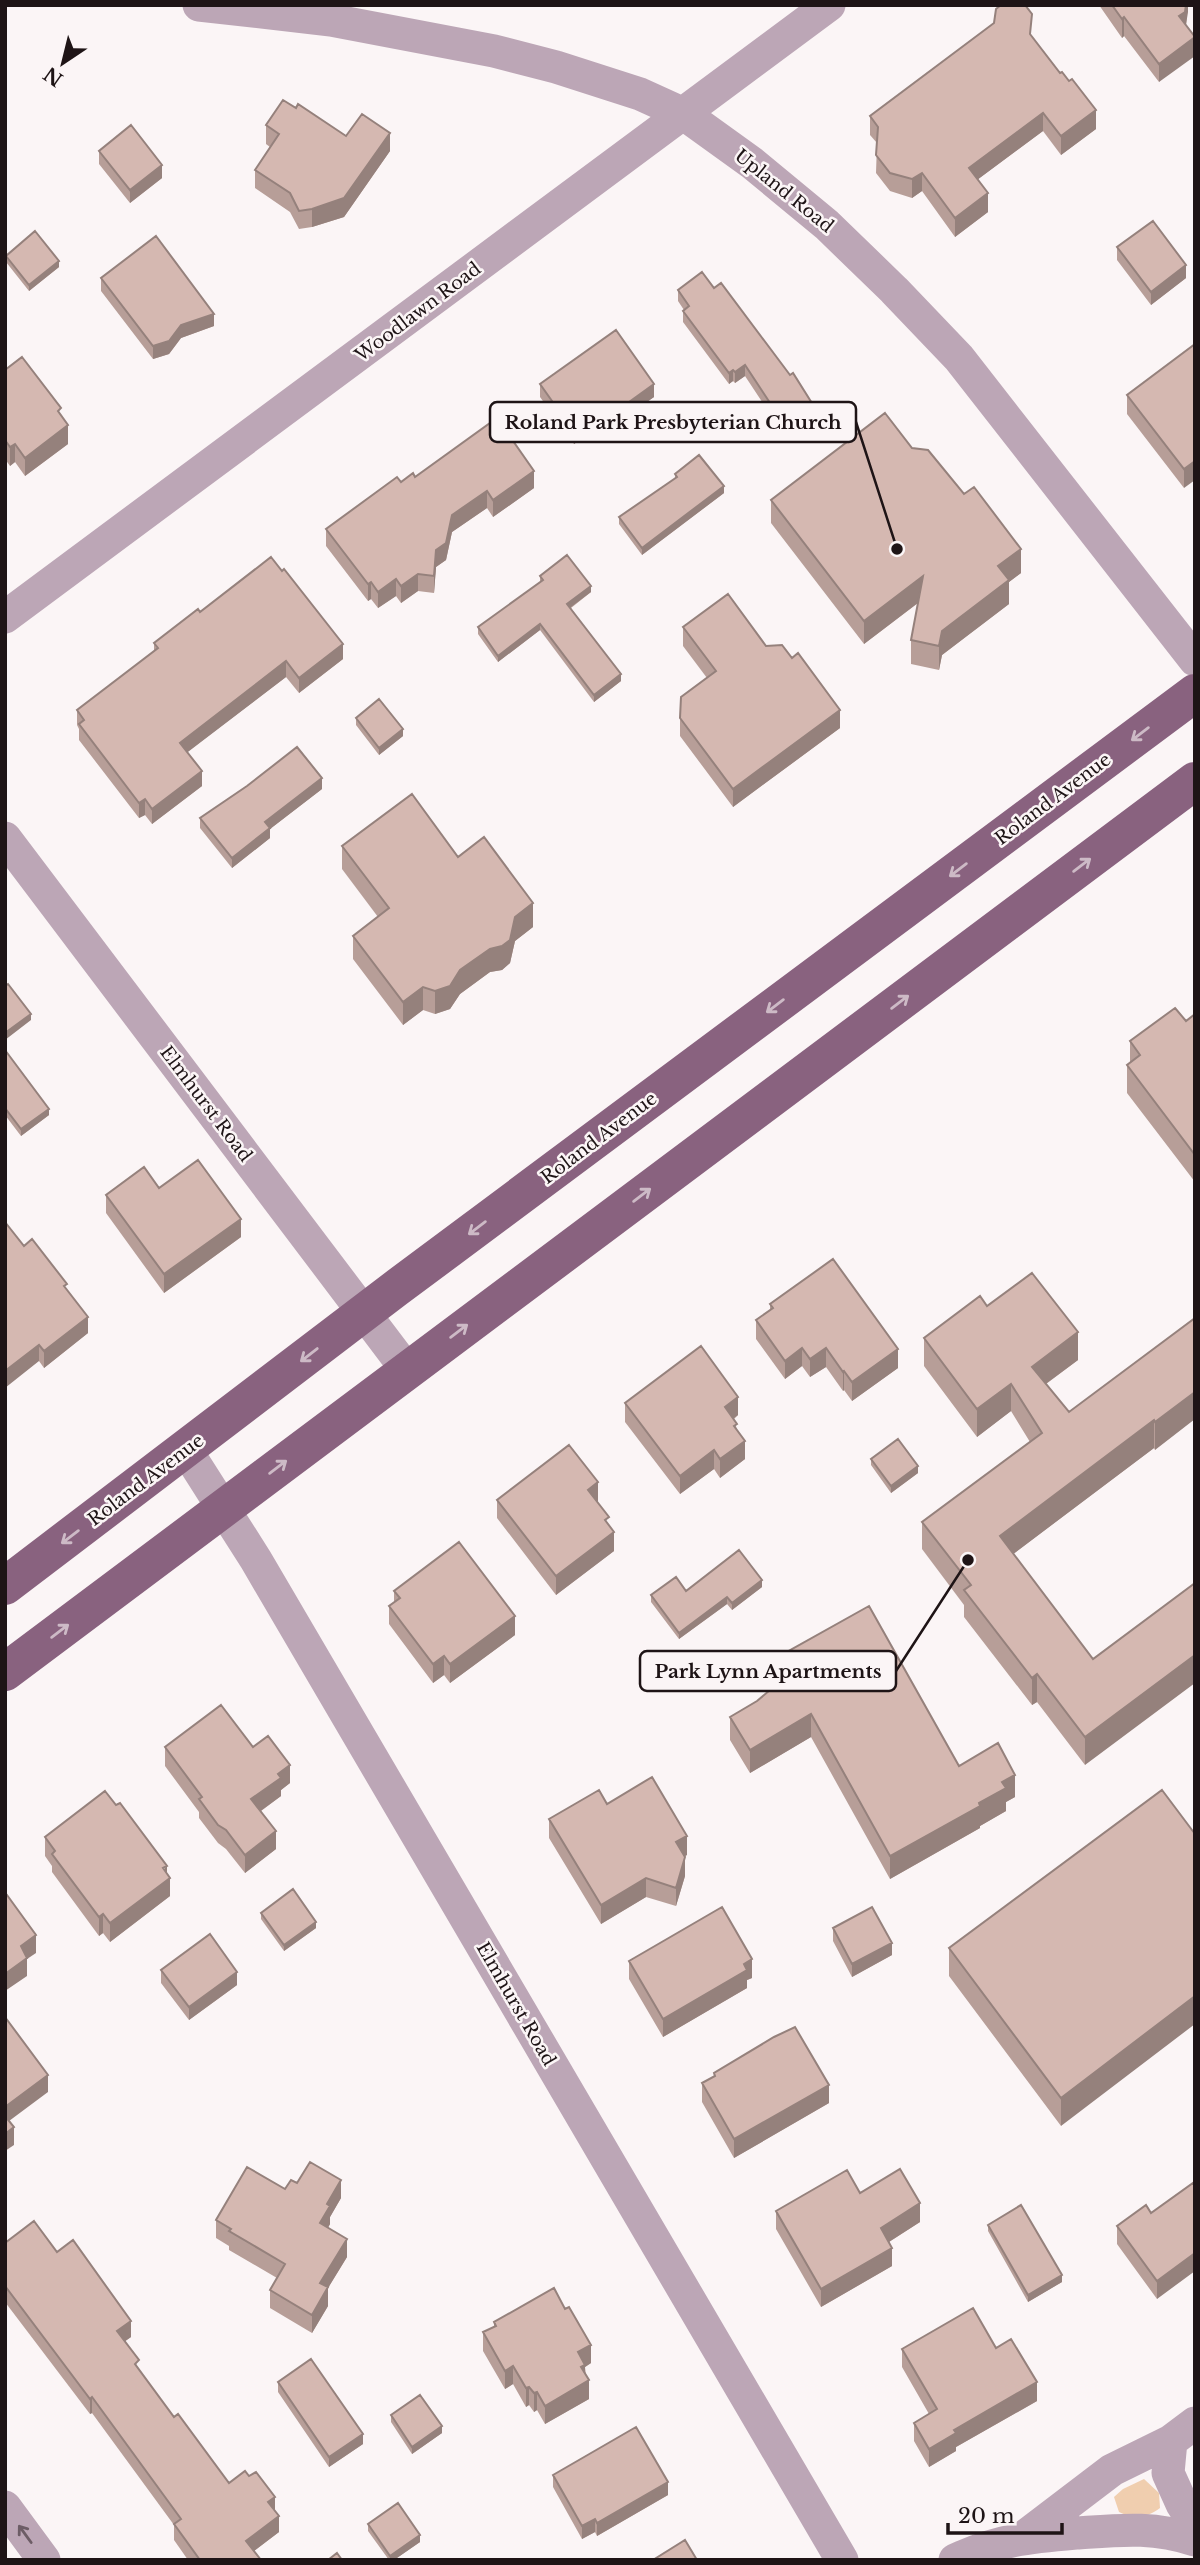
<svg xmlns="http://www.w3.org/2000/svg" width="1200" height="2565" font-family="'Libre Baskerville',serif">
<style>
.green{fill:#f0ceaf}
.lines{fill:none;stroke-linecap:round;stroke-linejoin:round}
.street{stroke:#bca6b6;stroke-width:33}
.primary{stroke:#89627f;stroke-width:38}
.wall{fill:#b79e98}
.shaded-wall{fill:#95817c}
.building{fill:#d5b8b1;stroke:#95817c;stroke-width:2}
.oneway{stroke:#cdbac6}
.oneway2{stroke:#6d5d66}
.labels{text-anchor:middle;stroke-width:5;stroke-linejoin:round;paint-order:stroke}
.street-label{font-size:18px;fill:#1e1416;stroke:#fbf5f6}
.leader{fill:none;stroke:#1e1416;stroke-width:2.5}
.callout-dot{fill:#1e1416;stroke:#fbf5f6;stroke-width:2.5}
.callout{fill:#fbf5f6;stroke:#1e1416;stroke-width:2.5}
.callout-label{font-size:19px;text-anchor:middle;font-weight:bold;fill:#1e1416}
</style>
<rect width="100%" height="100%" fill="#fbf5f6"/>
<path class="green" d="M1144 2479 1159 2493 1160 2508C1147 2518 1133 2519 1119 2512L1114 2497 1123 2489Z"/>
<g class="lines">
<path class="street" d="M199 5 331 20 494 51 556 67 640 94 684 114 752 163 827 225 894 290 959 358 1195 660
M5 617 829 5
M5 838 407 1370
M186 1450 256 1560 842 2560
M1171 2441 1168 2473 1182 2504 1195 2524
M5 2507 44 2560
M1024 2537 1112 2470 1171 2441 1195 2423
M955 2560C998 2540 1029 2537 1076 2533 1120 2530 1152 2526 1195 2540"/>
<path class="primary" d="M5 1586 395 1289 1195 693
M5 1672 1195 781"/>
</g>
<path class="wall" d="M1099 5H1188L1186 25 1159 82 1124 36 1122 38Z
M1032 36 1096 129 1061 155 1043 131 978 179 988 212 955 237 922 191 912 198 890 191 876 173 877 143 870 135V116Z
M296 108 346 136 390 151 344 217 312 227 299 229 290 212 255 188V170L270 147 266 144V125Z
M99 151 162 178 130 203 99 164Z
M1117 247 1186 278 1151 305 1117 260Z
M6 256 59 267 29 291 6 262Z
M101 278 214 326 181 338 169 354 153 359 101 291Z
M678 290 815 420 786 438 745 376 735 383 733 381 729 384 683 322V311L684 310 678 301Z
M1195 344 1184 488 1127 414V395Z
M5 370 61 416 68 444 25 476 15 462 10 466 5 459Z
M540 384 654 397 611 427 607 421 574 444 540 397Z
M912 448 1021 573 1009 582V604L942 655 939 670 911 664V640L918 603 864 644 771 523V500Z
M675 474 724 493 642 555 619 524V517L675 479Z
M415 477 534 488 493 517 487 508 452 532 446 560 436 567 434 593 418 591 401 603 396 596 378 608 371 599 368 601 326 546V529L401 482Z
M540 576 591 592 571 608 621 681 594 702 540 630 498 662 478 634V627L540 582Z
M200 612 343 659 299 693 286 677 187 752 202 786 152 824 145 815 139 818 79 740V729L77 725V710L154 652V643Z
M683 627 766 646 840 728 733 807 680 736V718L707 678 683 646Z
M356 718 403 736 379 755 356 725Z
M322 789 270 829V838L232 868 200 828V818Z
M342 846 458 857 533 927 515 941 510 963 502 970 490 972 460 994 450 1009 435 1014 423 1010 403 1025 353 959V936L378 917 342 869Z
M1195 1014V1182L1127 1093V1065L1130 1063V1041L1186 1021Z
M5 1050 49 1115 21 1136 5 1115Z
M159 1188 241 1237 164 1293 106 1213V1195Z
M24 1246 67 1290 88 1333 44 1368 39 1361Z
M770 1304 898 1368 852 1401 844 1390 843 1391 826 1367 810 1377 802 1366 785 1379 756 1339V1320L770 1311Z
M987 1306 1078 1360 1046 1384 1069 1412 1195 1318 1155 1450 1154 1448 1013 1554 1093 1659 1085 1765 1037 1702 1032 1705 964 1617V1605L922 1549V1522L1030 1442 1011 1411 977 1437 924 1366V1338Z
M625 1403 738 1415 734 1419 745 1459 720 1478 714 1469 680 1494 625 1422Z
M871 1459 918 1473 891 1493 871 1465Z
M497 1500 598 1501H597L609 1526 614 1551 556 1595 497 1518Z
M762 1587 732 1610 727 1604 679 1639 651 1602V1595L686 1591Z
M394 1591 515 1635 450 1683 444 1675 433 1683 389 1624V1606L394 1602Z
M778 1657 959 1766 1015 1797 1006 1802V1811L980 1826V1828L890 1879 811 1737 750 1773 730 1740V1717L757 1701 780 1682 778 1679Z
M165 1747H253L290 1783 281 1790V1796L261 1811 276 1849 245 1873 226 1849 218 1843 199 1818V1812L165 1766Z
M1162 1790 1061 2126 949 1976V1948Z
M607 1804 687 1855 684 1856 685 1876 676 1906 646 1897 601 1924 549 1838V1819Z
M45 1837 167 1873 170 1896 110 1942 103 1933 99 1936 52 1872V1866L45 1856Z
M261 1913 316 1928 284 1951 261 1919Z
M833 1928 892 1955 852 1977 833 1941Z
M629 1961 752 1978 747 1980V1988L663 2037 629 1979Z
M161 1970 237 1985 189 2020 161 1983Z
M714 2073 829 2103 734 2158 702 2102V2083L714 2077Z
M297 2183 341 2198 330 2217V2224L328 2228 347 2257 328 2288V2306L312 2333 270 2308V2290L277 2278 229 2250V2246L216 2238V2220Z
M1195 2186 1157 2299 1117 2244V2226L1151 2213Z
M860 2193 920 2222 889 2242 892 2266 821 2307 776 2229V2211Z
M988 2225 1062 2282 1028 2302 988 2231Z
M5 2243 57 2252 131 2337 125 2341 139 2370 174 2417 229 2483 275 2512 279 2532 254 2551 261 2560H188L174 2540V2525L92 2413 90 2414 5 2302Z
M494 2322 591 2363 585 2367 589 2399 545 2424 537 2410 534 2412 529 2405 526 2407 513 2384 505 2389 483 2351V2332L494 2327Z
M996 2348 1037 2401 956 2447V2451L929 2467 914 2441V2423L929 2414 902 2367V2349Z
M278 2382 363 2444 329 2467 278 2392Z
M391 2415 442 2433 412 2454 391 2422Z
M553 2475 668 2495 597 2536 595 2532 582 2539 553 2487Z
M368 2524 420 2542 394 2560H389L368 2531Z"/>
<path class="shaded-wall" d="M1186 5H1188V12L1185 31 1179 16Z
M1124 17V36L1122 38V19Z
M1195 37V56L1159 82V64Z
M1096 110V129L1061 155V136Z
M1043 113V131L969 186V168Z
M390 133V151L344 217 312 227V209Z
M162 165V178L130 203V190Z
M922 173V191L912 198V179Z
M988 193V212L955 237V218Z
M59 261V267L29 291V285Z
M1186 265V278L1151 305V292Z
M214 314V326L181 338 169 354 153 359V346L181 325Z
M745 365V376L735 383V372Z
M733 370V381L729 384V373Z
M654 384V397L611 427V415Z
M607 408V421L574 444V432Z
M815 408V420L786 438V427Z
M68 425V444L25 476V458Z
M15 444V462L10 466V447Z
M1195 461V480L1184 488V469Z
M534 471V488L493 517V500Z
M724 486V493L642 555V548Z
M487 491V508L452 532 446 560 436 567 434 593V576L436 550 452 515Z
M1021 549V573L1009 582V604L942 655 939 670V646L942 631 998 566Z
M418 574V591L401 603V586Z
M923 576V599L864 644V621Z
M396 579V596L378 608V592Z
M371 582V599L368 601V584Z
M591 586V592L567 610V604Z
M540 624V630L498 662V656Z
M343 644V659L299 693V678Z
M286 661V677L180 758V743Z
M621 674V681L594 702V695Z
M840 710V728L733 807V789Z
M403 729V736L379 755V748Z
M202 771V786L152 824V809Z
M322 778V789L270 829V838L232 868V858L265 822Z
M145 799V815L139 818V803Z
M533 903V927L515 941 510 963 502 970 490 972 460 994 450 1009 435 1014V991L460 970 515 917Z
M423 987V1010L403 1025V1002Z
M31 1014V1020L5 1040V1033Z
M49 1109V1115L21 1136V1129Z
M241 1219V1237L164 1293V1274Z
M88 1317V1333L44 1368V1351Z
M1078 1332V1360L1032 1394V1367Z
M39 1345V1361L5 1388V1371Z
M802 1348V1366L785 1379V1361Z
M826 1348V1367L810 1377V1359Z
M898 1349V1368L852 1401V1382Z
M844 1371V1390L843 1391V1372Z
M1011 1384V1411L977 1437V1409Z
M1195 1392V1419L1155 1450V1422Z
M738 1397V1415L725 1425V1407Z
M1154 1420V1448L1000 1564V1536Z
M745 1441V1459L720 1478V1459Z
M714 1450V1469L680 1494V1476Z
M918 1466V1473L891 1493V1486Z
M598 1482V1501L588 1509V1490Z
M614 1532V1551L556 1595V1576Z
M762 1580V1587L732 1610V1603Z
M727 1597V1604L679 1639V1633Z
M515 1616V1635L450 1683V1664Z
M1195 1655V1683L1085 1765V1737Z
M444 1656V1675L433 1683V1664Z
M1037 1674V1702L1032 1705V1678Z
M811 1714V1737L750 1773V1750Z
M290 1765V1783L281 1790V1796L251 1818V1799L278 1774Z
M1015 1775V1797L1006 1802V1811L980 1826V1828L890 1879V1856L979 1803 1002 1782Z
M276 1831V1849L245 1873V1855Z
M687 1836V1855L676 1861V1842Z
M685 1857V1876L676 1906V1888Z
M167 1866V1880L170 1878V1896L110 1942V1923Z
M646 1878V1897L601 1924V1905Z
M103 1914V1933L99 1936V1917Z
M316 1922V1928L284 1951V1945Z
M36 1935V1953L27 1959V1976L5 1991V1974L21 1946Z
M892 1943V1955L852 1977V1964Z
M752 1959V1978L747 1980V1988L663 2037V2019Z
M237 1972V1985L189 2020V2007Z
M1195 1996V2024L1061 2126V2098Z
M48 2075V2092L5 2124V2107Z
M829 2085V2103L734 2158V2139Z
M14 2127V2145L5 2151V2134Z
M341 2180V2198L330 2217V2224L320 2241V2223L327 2204Z
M920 2203V2222L881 2247V2228Z
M347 2239V2257L328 2288V2306L312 2333V2315L320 2283Z
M892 2248V2266L821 2307V2289Z
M1195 2253V2271L1157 2299V2281Z
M1062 2275V2282L1028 2302V2295Z
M131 2321V2337L117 2347V2331Z
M591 2345V2363L585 2367V2383L589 2380V2399L545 2424V2406L578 2352Z
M513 2366V2384L505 2389V2371Z
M1037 2382V2401L956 2447V2451L929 2467V2449L954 2430Z
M529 2387V2405L526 2407V2388Z
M537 2392V2410L534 2412V2393Z
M92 2397V2413L90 2414V2399Z
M442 2426V2433L412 2454V2447Z
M363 2434V2444L329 2467V2457Z
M668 2482V2495L597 2536V2523Z
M275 2497V2513L268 2502Z
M279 2516V2532L246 2557V2541Z
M595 2519V2532L582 2539V2526Z
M420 2535V2542L394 2560H390V2556Z"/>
<path class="building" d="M1001 5H1025L1032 14 1030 34 1060 73 1062 72 1069 81 1072 79 1096 110 1061 136 1043 113 969 168 988 193 955 218 922 173 912 179 890 173 876 155 878 127 870 116 994 23 996 9Z
M1112 5H1186L1185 12 1179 16 1195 37 1159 64 1124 17 1122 19Z
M283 100 296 108 298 104 346 136 362 114 390 133 344 198 312 209 299 211 290 193 255 170 279 134 266 125Z
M131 125 162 165 130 190 99 151Z
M1153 221 1186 265 1151 292 1117 247Z
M35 231 59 261 29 285 6 256Z
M156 236 214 314 181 325 169 341 153 346 101 278Z
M702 272 714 288 721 283 790 375 793 373 815 408 786 427 745 365 735 372 733 370 729 373 683 311 689 306 678 290Z
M616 330 654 384 611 415 607 408 574 432 540 384Z
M1195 344V461L1184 469 1127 395Z
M22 357 61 408 58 411 68 425 25 458 15 444 10 447 5 440V370Z
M885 413 912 448 928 450 964 494 974 487 1021 549 998 566 1009 580 942 631 939 646 911 640 923 576 864 621 771 500Z
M497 418 534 471 493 500 487 491 452 515 446 543 436 550 434 576 418 574 401 586 396 579 378 592 371 582 368 584 326 529 397 477 401 482 413 473 415 477Z
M699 455 724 486 642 548 619 517 677 477 675 474Z
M567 555 591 586 567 604 621 674 594 695 540 624 498 656 478 627 543 580 540 576Z
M271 557 282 571 284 569 343 644 299 678 286 661 180 743 202 771 152 809 145 799 139 803 79 724 84 720 77 710 158 648 154 643 198 609 200 612Z
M728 594 766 646 782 645 792 658 798 653 840 710 733 789 680 718 681 697 716 671 683 627Z
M379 699 403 729 379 748 356 718Z
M297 747 322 778 265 822 270 828 232 858 200 818 247 786Z
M412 794 458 857 484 837 533 903 515 917 510 940 502 946 490 949 460 970 450 986 435 991 423 987 403 1002 353 936 389 908 342 846Z
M8 984 31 1014 5 1033V986Z
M1175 1008 1186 1021 1195 1014V1155L1127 1065 1140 1055 1130 1041Z
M5 1050 49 1109 21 1129 5 1108Z
M198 1160 241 1219 164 1274 106 1195 144 1167 159 1188Z
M5 1222 24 1246 32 1239 67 1284 64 1286 88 1317 44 1351 39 1345 5 1371Z
M833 1259 898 1349 852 1382 844 1371 843 1372 826 1348 810 1359 802 1348 785 1361 756 1320 773 1308 770 1304Z
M1032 1273 1078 1332 1032 1367 1069 1412 1195 1318V1392L1155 1422 1154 1420 1000 1536 1093 1659 1195 1583V1655L1085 1737 1037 1674 1032 1678 964 1590 971 1585 922 1522 1042 1433 1011 1384 977 1409 924 1338 980 1296 987 1306Z
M701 1346 738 1397 725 1407 737 1424 734 1426 745 1441 720 1459 714 1450 680 1476 625 1403Z
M898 1439 918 1466 891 1486 871 1459Z
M569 1445 598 1482 588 1490 609 1517 605 1520 614 1532 556 1576 497 1500Z
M459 1542 515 1616 450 1664 444 1656 433 1664 389 1606 400 1598 394 1591Z
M739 1550 762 1580 732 1603 727 1597 679 1633 651 1595 676 1577 686 1591Z
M869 1606 959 1766 998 1743 1015 1775 1002 1782 1006 1788 979 1803 980 1806 890 1856 811 1714 750 1750 730 1717 757 1701 788 1675 778 1657Z
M221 1705 253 1747 268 1736 290 1765 278 1774 281 1778 251 1799 276 1831 245 1855 226 1830 218 1825 199 1799 202 1797 165 1747Z
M652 1777 687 1836 676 1842 685 1857 676 1888 646 1878 601 1905 549 1819 599 1790 607 1804Z
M1162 1790 1195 1834V1996L1061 2098 949 1948Z
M105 1791 116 1805 120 1803 167 1866 163 1868 170 1878 110 1923 103 1914 99 1917 52 1854 55 1851 45 1837Z
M293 1889 316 1922 284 1945 261 1913Z
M7 1895 36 1935 21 1946 27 1958 5 1974V1896Z
M722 1907 752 1959 744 1964 747 1970 663 2019 629 1961Z
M872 1907 892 1943 852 1964 833 1928Z
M210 1934 237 1972 189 2007 161 1970Z
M5 2017 48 2075 5 2107Z
M795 2027 829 2085 734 2139 702 2083 715 2076 714 2073 774 2037Z
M5 2116 14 2127 5 2134Z
M310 2162 341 2180 327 2204 330 2206 320 2223 347 2239 320 2283 328 2287 312 2315 270 2290 285 2264 229 2231 231 2229 216 2220 247 2167 285 2189 291 2180 297 2183Z
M900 2169 920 2203 881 2228 892 2248 821 2289 776 2211 847 2170 860 2193Z
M1193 2183 1195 2186V2253L1157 2281 1117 2226 1146 2205 1151 2213Z
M1021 2205 1062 2275 1028 2295 988 2225Z
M34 2221 57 2252 73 2240 131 2321 117 2331 139 2360 135 2364 174 2417 178 2414 229 2483 245 2471 249 2476 256 2472 275 2497 268 2502 279 2516 246 2541 261 2560H200L174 2524 181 2519 92 2397 90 2399 5 2286V2243Z
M554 2288 565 2309 569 2307 591 2345 578 2352 585 2365 581 2367 589 2380 545 2406 537 2392 534 2393 529 2387 526 2388 513 2366 505 2371 483 2332 496 2326 494 2322Z
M973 2308 996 2348 1011 2339 1037 2382 954 2430 956 2433 929 2449 914 2423 937 2409 902 2349Z
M311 2359 363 2434 329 2457 278 2382Z
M420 2395 442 2426 412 2447 391 2415Z
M636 2427 668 2482 597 2523 595 2519 582 2526 553 2475Z
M398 2503 420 2535 390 2556 368 2524Z
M685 2540 697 2560H653Z
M337 2553 342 2560H328Z"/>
<defs><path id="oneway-shaft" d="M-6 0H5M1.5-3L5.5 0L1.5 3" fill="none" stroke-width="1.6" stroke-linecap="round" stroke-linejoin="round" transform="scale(1.75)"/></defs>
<g class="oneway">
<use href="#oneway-shaft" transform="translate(1140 734) rotate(143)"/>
<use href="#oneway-shaft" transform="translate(1082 865) rotate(-37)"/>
<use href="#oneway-shaft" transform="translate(958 870) rotate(143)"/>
<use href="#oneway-shaft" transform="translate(900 1002) rotate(-37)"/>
<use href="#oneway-shaft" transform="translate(775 1006) rotate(143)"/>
<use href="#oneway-shaft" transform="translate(642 1195) rotate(-37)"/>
<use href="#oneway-shaft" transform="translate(477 1228) rotate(143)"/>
<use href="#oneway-shaft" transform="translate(459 1331) rotate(-37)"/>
<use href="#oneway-shaft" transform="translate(309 1355) rotate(142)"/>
<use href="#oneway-shaft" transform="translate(278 1467) rotate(-37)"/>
<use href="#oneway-shaft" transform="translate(70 1537) rotate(143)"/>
<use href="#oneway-shaft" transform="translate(60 1631) rotate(-37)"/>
</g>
<use class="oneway2" href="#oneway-shaft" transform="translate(25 2534) rotate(-126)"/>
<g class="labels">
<g class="street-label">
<text transform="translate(784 191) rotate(39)" y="6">Upland Road</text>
<text transform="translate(418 312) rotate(-37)" y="6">Woodlawn Road</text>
<text transform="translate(1053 799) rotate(-37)" y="6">Roland Avenue</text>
<text transform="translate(206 1104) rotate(53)" y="6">Elmhurst Road</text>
<text transform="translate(599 1138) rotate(-37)" y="6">Roland Avenue</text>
<text transform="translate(146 1480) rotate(-37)" y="6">Roland Avenue</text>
<text transform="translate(516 2004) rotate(60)" y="6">Elmhurst Road</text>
</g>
</g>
<path class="leader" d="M897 549L856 422M968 1560L896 1671"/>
<g class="callout-dot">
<circle cx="897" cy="549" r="7"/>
<circle cx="968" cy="1560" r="7"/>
</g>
<g class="callout">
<rect x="490" y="402" width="366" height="40" rx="7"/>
<rect x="640" y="1651" width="256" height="40" rx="7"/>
</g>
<g class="callout-label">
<text x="673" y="429">Roland Park Presbyterian Church</text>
<text x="768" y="1678">Park Lynn Apartments</text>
</g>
<rect width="1200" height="2565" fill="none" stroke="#1e1416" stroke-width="14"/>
<g transform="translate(63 63) rotate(215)" stroke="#fbf5f6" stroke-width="5" paint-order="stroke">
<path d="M0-5L12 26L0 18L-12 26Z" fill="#1e1416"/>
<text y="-10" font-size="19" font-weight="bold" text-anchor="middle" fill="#1e1416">N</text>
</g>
<path d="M948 2523v10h114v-10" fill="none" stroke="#1e1416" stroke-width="3.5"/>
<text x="958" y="2523" font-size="21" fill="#1e1416" stroke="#fbf5f6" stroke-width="5" paint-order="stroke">20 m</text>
</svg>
